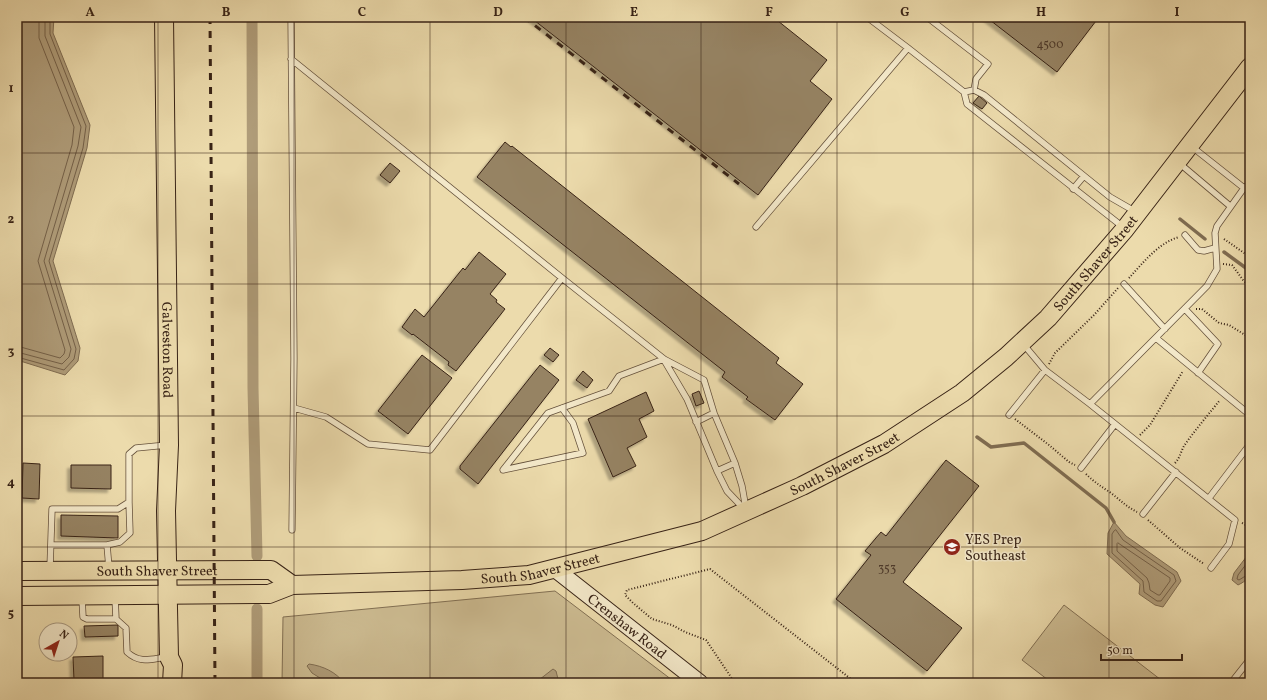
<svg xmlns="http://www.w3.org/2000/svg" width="1267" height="700" font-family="Vollkorn,serif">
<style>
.green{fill:#cdbc92;stroke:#827054}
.water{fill:#af9c79;stroke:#7f6c51}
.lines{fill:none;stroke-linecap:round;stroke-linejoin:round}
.shore{stroke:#746048;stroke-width:1}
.stream{stroke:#7f6c51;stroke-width:3.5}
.canal{stroke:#af9c79;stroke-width:11}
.building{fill:#968364;stroke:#382316;filter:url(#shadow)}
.lane-casing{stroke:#65513c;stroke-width:7}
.secondary-casing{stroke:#382316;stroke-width:18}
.primary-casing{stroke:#382316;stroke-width:20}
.path{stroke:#382316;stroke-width:2;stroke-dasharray:1 2;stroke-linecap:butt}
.lane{stroke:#f3e8c9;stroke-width:5.5}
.secondary{stroke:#f3e8c9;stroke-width:16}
.primary{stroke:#ecdbac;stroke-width:18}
.rail{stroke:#382316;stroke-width:3;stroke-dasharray:7 7;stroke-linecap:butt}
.grid{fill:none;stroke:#382316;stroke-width:1;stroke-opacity:0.55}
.labels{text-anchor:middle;stroke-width:3;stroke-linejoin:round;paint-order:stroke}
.number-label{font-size:12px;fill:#503b2a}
.street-label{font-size:14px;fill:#382316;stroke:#f3e8c9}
.poi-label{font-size:14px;fill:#382316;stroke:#f3e8c9;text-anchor:start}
.neatline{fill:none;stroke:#382316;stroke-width:1.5}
.grid-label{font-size:13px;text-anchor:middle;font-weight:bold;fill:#382316}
</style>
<defs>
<filter id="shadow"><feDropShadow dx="-3.5" dy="3.5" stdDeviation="1" flood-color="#0004"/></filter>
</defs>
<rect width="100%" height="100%" fill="#ecdbac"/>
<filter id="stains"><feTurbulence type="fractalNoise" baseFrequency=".005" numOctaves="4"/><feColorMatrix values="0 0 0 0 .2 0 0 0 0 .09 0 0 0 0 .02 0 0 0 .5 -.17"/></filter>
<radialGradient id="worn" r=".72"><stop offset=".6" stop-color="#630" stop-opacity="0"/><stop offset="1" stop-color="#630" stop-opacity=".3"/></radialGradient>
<path class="green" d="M555 591 676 683H282L283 617Z
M1064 605 1165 683H1052L1022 660Z"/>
<path class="water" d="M17 17H54L53 33 90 125 87 148 53 261 80 348 78 361 65 375 17 360Z
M1114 522 1126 536 1177 572 1181 581 1163 607 1155 605 1139 594 1140 584 1107 554 1108 533Z
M1250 552C1250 568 1255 577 1238 585L1232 580 1234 573Z
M309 664C323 666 336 672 344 683H328L312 673 307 666Z
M553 669 556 671 559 683H535Z"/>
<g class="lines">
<path class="shore" d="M17 346 60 358 64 354 65 350 38 261 72 145 74 127 39 38V17
M17 352 62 364 69 357 71 349 44 261 78 146 81 127 45 36V17
M17 357 64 370 74 359 76 349 49 261 83 148 86 126 50 34V17
M1116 530 1123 540 1174 575 1176 581 1161 601H1157L1144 592 1143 581 1112 553V534L1114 531Z
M1118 543 1170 578V581L1160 595H1158L1150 590 1149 583 1147 578 1117 551V544Z
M1250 559 1238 575 1237 579 1239 580 1247 575 1250 574"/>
<path class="stream" d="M1180 219 1205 239
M1224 252 1250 271
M977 437 991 447 1024 443 1106 508 1114 522"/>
<path class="canal" d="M252 17 253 388 257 556
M257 609V683"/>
</g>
<path class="building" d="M530 17H773L827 60 810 81 832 99 758 195Z
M986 17H1099L1057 72Z
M979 96 987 103 982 109 973 103Z
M505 142 511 147 512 146 779 358 776 363 803 384 775 420 746 399 748 397 722 377 725 372 477 177Z
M390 163 400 171 390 183 380 175Z
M479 252 506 274 490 294 497 300 496 302 505 309 456 371 448 365 449 362 413 334 412 335 402 327 415 309 424 317 463 268 465 270Z
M550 348 559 355 553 362 544 355Z
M422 355 452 378 408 434 378 411Z
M540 365 559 380 478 484 460 469V466Z
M583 371 593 380 587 388 576 380Z
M699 391 704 403 696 406 692 394Z
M646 392 654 411 639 419 647 437 627 448 636 466 613 477 588 419Z
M946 460 979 486 903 582 962 628 927 671 836 599 871 555 865 551 881 532 886 536Z
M23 463 40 464 39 499 22 498Z
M71 465H111V489L71 488Z
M61 515 118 516V538L61 536Z
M118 625V636L85 637 84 626Z
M103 656V680H74L73 657Z"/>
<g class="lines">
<g class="lane-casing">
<path id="lane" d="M291 17 294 358 292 530
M867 17 908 48 964 92 967 104 1123 227
M927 17 988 64 976 79 974 90
M291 59 562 278 664 359 704 380 714 413 735 463 742 486 746 509
M964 92 974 90 984 95 1110 197 1136 212
M1191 146 1244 188
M1179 163 1230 206
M1073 189 1084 176
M756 227 908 48
M1185 235 1198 250 1204 251 1215 248
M1124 284 1165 329
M1185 309 1218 344 1198 373
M1156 338 1250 415
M1024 345 1045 370 1090 404 1235 520 1229 544 1211 568
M664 360 687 399 717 471 727 491 745 510
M1090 404 1207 286 1217 269 1215 233 1217 226 1244 188 1250 184
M294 408 326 417 368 444 430 450 562 278
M562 408 573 423 583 453 503 470 548 413 609 391 619 376 664 359
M1009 415 1045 370
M696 422 714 413
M1081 468 1115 424
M717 471 735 463
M1209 498 1250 444
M1143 514 1176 472
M51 545H107L109 568
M107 545 120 542 130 533 129 502
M50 568 52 509H118L129 502V454L136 448 167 445
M115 597 116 619
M82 598 83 617 87 619H116L126 628 127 652C140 664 151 659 166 657
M1231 683 1250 659"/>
</g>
<g class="secondary-casing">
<g id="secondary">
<path id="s1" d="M555 569 700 683"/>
</g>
</g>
<g class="primary-casing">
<g id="primary">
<path id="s2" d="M164 17 169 445 166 511 169 657 173 665 172 683"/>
<path id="s3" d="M17 571 271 570 292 585"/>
<path id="s4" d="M17 596 269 594 292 585 462 580 529 575 702 531 802 486 884 444 962 393 1006 357 1048 318 1125 229 1250 67"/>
</g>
</g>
<path class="path" d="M1250 149 1248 151 1250 153
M1224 239 1250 257
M1223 264 1232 265 1243 280 1250 287
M1129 278C1143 263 1158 243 1179 237
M1196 309H1202L1219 323 1229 325 1250 338
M1049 364 1055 353 1094 315 1118 288
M1015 419 1049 445 1069 462 1075 465
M1140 435 1150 425 1183 371
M1175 463C1180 458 1181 451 1184 446 1195 430 1208 415 1220 400
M1086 474C1094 482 1102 487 1111 493 1120 500 1127 507 1137 512
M1148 520 1180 548 1204 564
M1242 523 1246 525 1250 523
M735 683 706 640 685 632 672 625 652 619 633 603 625 595 627 590 710 569 856 683"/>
<use href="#lane" class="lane"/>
<use href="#secondary" class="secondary"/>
<use href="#primary" class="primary"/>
<path class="rail" d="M210 17 215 683
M524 17 739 184"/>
</g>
<path class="grid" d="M158 17V683M294 17V683M430 17V683M566 17V683M701 17V683M837 17V683M973 17V683M1109 17V683M17 153H1250M17 284H1250M17 416H1250M17 547H1250"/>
<defs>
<g id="school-disc" transform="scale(0.9)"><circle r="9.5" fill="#8f2418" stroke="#f3e8c9"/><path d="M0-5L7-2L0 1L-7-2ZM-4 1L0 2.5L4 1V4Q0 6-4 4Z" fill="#fff"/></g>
</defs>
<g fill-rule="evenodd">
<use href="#school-disc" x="952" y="547"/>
</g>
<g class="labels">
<g class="number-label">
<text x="1050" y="48">4500</text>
<text x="887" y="572">353</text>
</g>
<g class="street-label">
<text dy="5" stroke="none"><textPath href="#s4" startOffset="1174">South Shaver Street</textPath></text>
<text dy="5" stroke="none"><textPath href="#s2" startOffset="333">Galveston Road</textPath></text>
<text dy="5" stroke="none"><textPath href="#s4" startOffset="850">South Shaver Street</textPath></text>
<text dy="5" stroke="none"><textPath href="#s4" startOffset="526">South Shaver Street</textPath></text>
<text dy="5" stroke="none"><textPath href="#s3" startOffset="140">South Shaver Street</textPath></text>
<text dy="5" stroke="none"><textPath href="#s1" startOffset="92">Crenshaw Road</textPath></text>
</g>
<g class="poi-label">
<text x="965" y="544">YES Prep<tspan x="965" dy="16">Southeast</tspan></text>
</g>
</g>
<rect width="1267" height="700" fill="none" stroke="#ecdbac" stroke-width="44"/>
<g transform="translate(58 642) rotate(39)"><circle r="19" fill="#f3e8c9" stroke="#a89981"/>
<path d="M0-3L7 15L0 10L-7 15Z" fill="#8f2418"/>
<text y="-6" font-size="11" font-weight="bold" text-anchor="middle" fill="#382316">N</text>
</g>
<path d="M1101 654v6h81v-6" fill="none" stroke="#382316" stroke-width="2"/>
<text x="1107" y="654" font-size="12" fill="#382316" stroke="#f3e8c9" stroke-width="3" paint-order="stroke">50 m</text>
<rect x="22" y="22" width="1223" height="656" class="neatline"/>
<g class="grid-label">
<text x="90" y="16">A</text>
<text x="226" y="16">B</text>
<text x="362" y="16">C</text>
<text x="498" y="16">D</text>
<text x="634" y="16">E</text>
<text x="769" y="16">F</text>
<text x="905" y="16">G</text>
<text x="1041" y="16">H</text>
<text x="1177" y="16">I</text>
<text x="11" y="92">1</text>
<text x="11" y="223">2</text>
<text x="11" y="355">3</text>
<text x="11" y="486">4</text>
<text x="11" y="617">5</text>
</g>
<rect width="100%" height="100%" filter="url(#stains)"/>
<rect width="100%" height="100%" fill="url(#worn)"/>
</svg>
